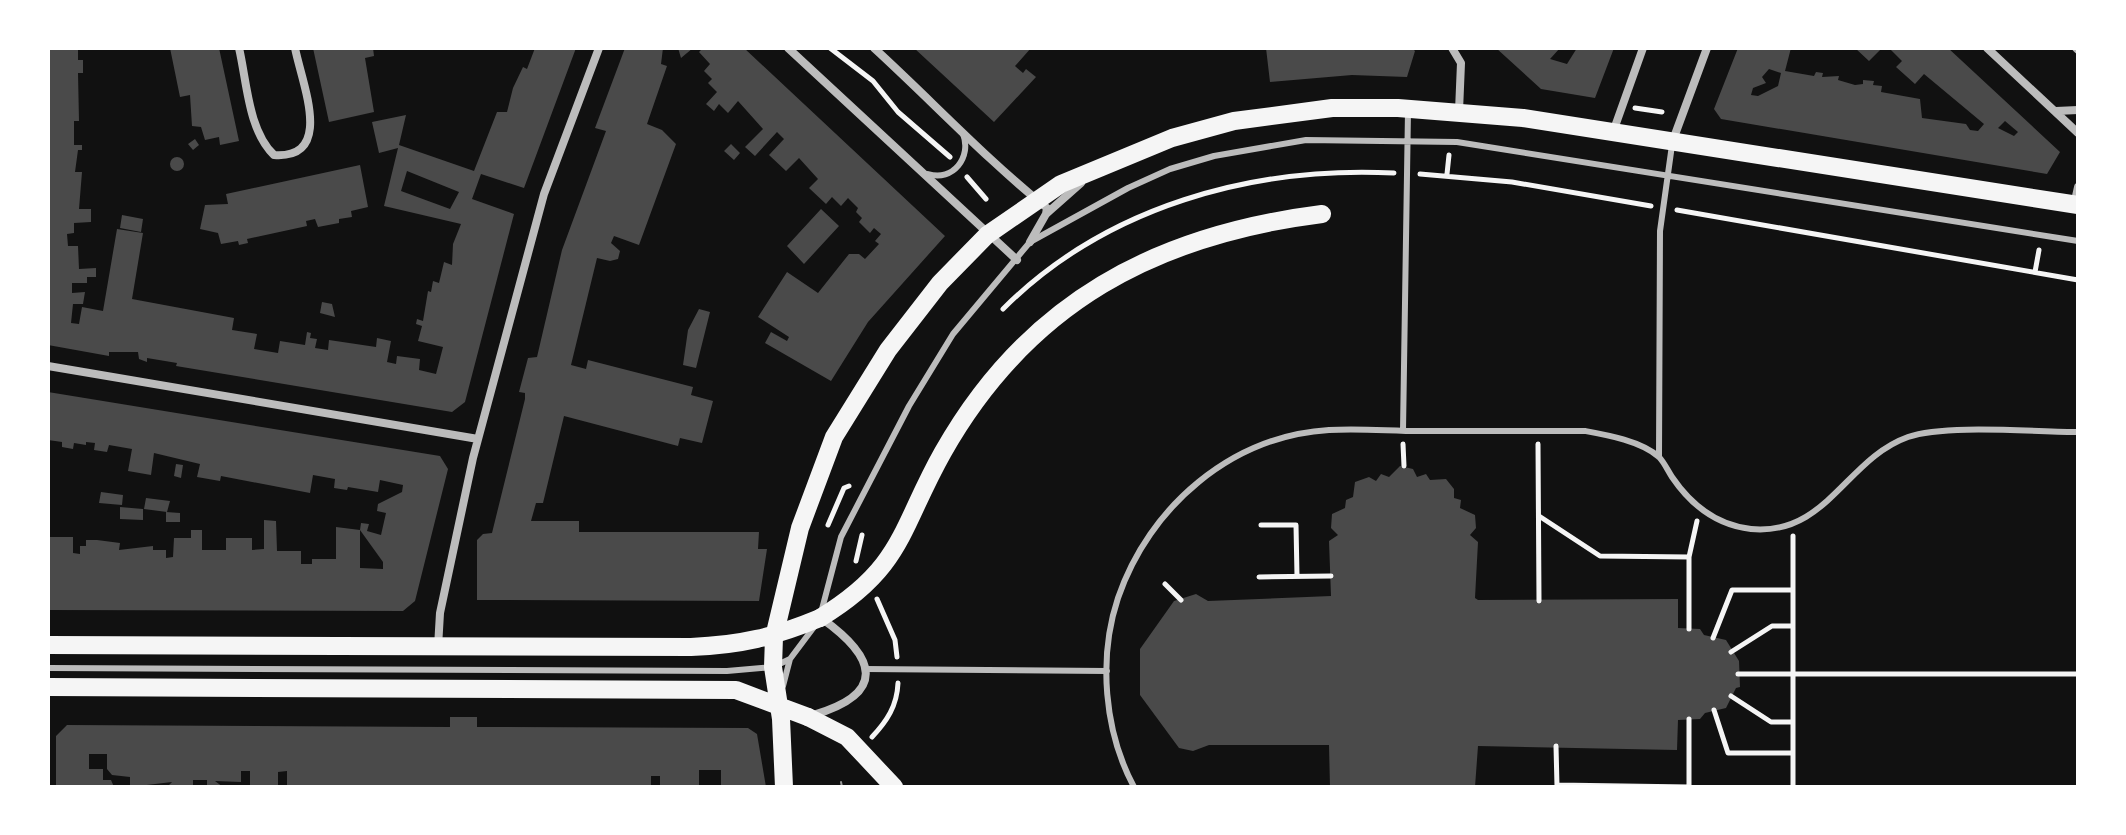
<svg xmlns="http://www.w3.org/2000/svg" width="2126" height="835" font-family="Arial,sans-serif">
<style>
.building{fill:#4a4a4a;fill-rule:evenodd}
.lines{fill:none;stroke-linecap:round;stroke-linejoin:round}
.path{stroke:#f5f5f5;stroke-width:5}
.service{stroke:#bcbcbc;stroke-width:6}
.minor{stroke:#bcbcbc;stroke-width:8}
.primary{stroke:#f5f5f5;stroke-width:18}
.trunk{stroke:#f5f5f5;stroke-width:18}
.tram{stroke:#9a9a9a;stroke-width:2}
</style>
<rect width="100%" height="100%" fill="#111"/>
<path class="building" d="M48 48H78V60H83V73H78L79 121H74V145H82V150H78L75 172H82L79 209H91V222L74 223V233L67 234 68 246H78L79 269 96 268V277H87V283H72V293L85 292 83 304H73L71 323 79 324 82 307 103 311 117 229 143 233 132 299 234 318 232 330 257 334 254 349 278 353 280 341 305 345 307 332 311 333 310 338 317 339 315 348 328 350 329 340 376 347 377 338 391 341 387 362 396 364 397 356 420 359 419 370 436 374 443 347 418 341 422 326 416 324 417 319 423 321 428 291 431 292 433 281 439 283 444 262 452 265 453 244 461 224 384 206 398 148 379 153 372 122 406 115 399 145 474 171 497 112H507L513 88 523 67 527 69 535 48H576L524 188 481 174 472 199 514 214 465 402 452 412 176 366 177 363 147 358V362L139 359 138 352H109V356L48 345ZM407 171 459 192 450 209 401 191Z
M170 48H219L239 141 220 145 219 137 205 140 201 127 192 126 190 95 180 97Z
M313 48H373L374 56 365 58 374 112 329 122Z
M625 48H663L661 64 667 66 647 124 662 130 676 144 639 245 614 236 611 243 620 251 618 259 610 261 597 258 571 365 586 369 588 360 693 387 691 395 713 401 702 443 680 438 678 446 564 416 543 503H536L531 521H579V532H759L758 549H767L759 601 477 600V540L483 534 492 533 525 399V393L519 392 528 358 537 357 562 250 606 131 595 128Z
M678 48H693L681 58Z
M703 48H744L945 236 868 322 831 381 765 343 771 332 787 341 789 337 758 317 787 272 818 293 849 254H859L865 259 879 244 875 241 881 234 874 228 870 233 859 222 862 218 856 212 858 208 848 198 841 206 832 197 826 204 809 188 818 179 799 158 786 171 769 155 784 139 777 132 755 156 745 147 763 129 738 101 728 113 719 104 714 111 706 104 717 92 708 83 712 79 704 71 710 64 699 52Z
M914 48H1031L1015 66 1023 73 1026 69 1036 77 994 122Z
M1266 48H1412L1415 51 1407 77 1352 75 1270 82Z
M1496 48H1560L1550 59 1567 64 1577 48H1614L1595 98 1541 89Z
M1738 48H1791L1785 71 1814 76 1816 72 1823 73 1822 77 1839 76 1838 80 1855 85 1863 84V80L1874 81 1873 85 1882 86 1881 92 1920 99 1922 118 1966 124 1970 130 1978 131 1984 124 1924 74 1915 84 1896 67 1902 61 1889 48H1948L2060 152 2047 174 1721 119 1714 109ZM1769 69 1781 73 1778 86 1758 96 1751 95 1753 88 1766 83 1762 77ZM2005 121 2018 132 2014 136 1998 128Z
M1855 48H1882L1869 61Z
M195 139 199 145 193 150 188 144Z
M731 144 740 153 734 160 724 151Z
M170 164a7 7 0 1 1 14 0a7 7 0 1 1-14 0Z
M360 165 368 207 351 211 352 217 339 219V223L318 227 315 219 306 221 307 226 247 239 248 243 239 245 238 241 221 244 218 233 200 229 205 205 228 204 226 194Z
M821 209 839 226 804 264 787 246Z
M122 215 143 219 141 232 120 228Z
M322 302 332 304 335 317 320 313Z
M699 309 710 312 696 368 683 365 688 330Z
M48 392 440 456 448 469 415 601 403 611 48 610V537H73V553L80 554V546H86V540H97L120 543 119 550 153 546V550H166V558L173 557 174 538H191V530H202V550H226V538H252V550L264 549V520L276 521 277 551H301V564H312V559H336V527L360 530 361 523 369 524 367 531 381 535 386 513 377 511 378 504 402 492 403 485 380 480 378 492 348 487 347 490 334 488 335 479 313 475 310 493 221 476 220 481 197 477 200 464 154 453 151 475 128 471 132 449 109 445 107 452 94 450 95 443 86 442V445L74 443 73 449 62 447V442L48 440ZM360 530 383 562V569L360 568Z
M176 464 183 465 181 478 174 476Z
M1400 466 1413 469 1417 477 1426 474 1430 480 1446 479 1454 489V498L1461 500 1460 508 1475 515 1476 528 1470 535 1478 542 1475 598 1478 600 1678 599V628L1700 629 1704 635 1726 640 1739 661 1740 687 1736 688 1726 708 1705 713 1700 719 1678 720 1677 750 1478 746 1475 787H1330L1329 745H1209L1193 751 1179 748 1140 695V649L1174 601 1196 594 1208 601 1331 596 1329 541 1338 535 1331 528 1332 514 1345 508 1346 500 1353 497 1355 482 1369 477 1376 481 1381 474 1389 477Z
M101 492 123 495 122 505 99 503Z
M146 498 170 501 167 512 144 509Z
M120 507 143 509V520L120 519Z
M166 512 180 513V522H166Z
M450 717H477V727L748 728 757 734 766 787H721V770H699V787H660V776H651V787H287V771L278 772V787H250V771H241V782L215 781 223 787H207V780H193V787H167L172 782 130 787V777L112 775 107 769V754H89V769H103V780H111L114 787H56V736L67 725 450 727Z"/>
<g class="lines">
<path class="path" d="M830 48 873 81 898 112 950 157
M1635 108 1662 112
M1420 174 1512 182 1651 206
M1447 174 1449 155
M967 177 986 199
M1677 210 2078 280
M2035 272 2039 250
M1003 309C1106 206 1253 166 1394 173
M1403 444 1404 466
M1538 444 1539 601
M1539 516 1600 556 1689 557 1697 521
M828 525 844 488 849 486
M1261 525H1296L1297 576
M856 561 862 535
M1259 577 1331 576
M1165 584 1181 600
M877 599 895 640 897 657
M1689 629V557
M1713 638 1732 590H1793
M1731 652 1772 626H1793
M1738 674H2078
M1731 696 1771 722H1792
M1714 710 1728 753H1792
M872 737C887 721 897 706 898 683
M1556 746 1557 786
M1557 785 1690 787
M1689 786V719
M1793 787V536"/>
<path class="service" d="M928 174C953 182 972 157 963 134
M1403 431 1408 111
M1659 457 1660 231 1672 145
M822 609 841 537 909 406 953 334 1030 242 1128 188 1170 169 1214 156 1306 140 1457 142 2078 241
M48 668 727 671 773 667 790 659
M865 669 1107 671
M783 686 790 659 814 627
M1134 787C1104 731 1098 658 1118 598 1149 507 1231 436 1329 430 1359 428 1390 431 1420 431 1475 431 1530 431 1585 431 1607 435 1641 441 1659 457 1664 462 1668 471 1672 477 1691 505 1716 525 1751 529 1827 536 1846 459 1908 437 1945 424 2035 432 2078 432"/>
<path class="minor" d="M239 48C247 82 248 130 274 155 335 159 302 84 295 48
M788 48 1017 260
M874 48C932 101 986 159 1047 208L1046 214
M1452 48 1461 63 1459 111
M1987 48 2078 133
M2076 48 2078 50
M2056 111 2078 110
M1613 132 1643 48
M1673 140 1707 48
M2074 205 2078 187
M1030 242 1046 214 1081 183
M48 366 478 439
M438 647 440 613 473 458 544 194 599 48
M813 715C888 693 876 657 821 618"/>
<path class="primary" d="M48 645 691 647C741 645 774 637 820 618
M48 687 736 690 808 717
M784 787 781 719 773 667 774 637 800 528 834 437 888 350 940 283 987 235 1061 184 1172 138 1234 121 1332 108H1398L1523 118 2078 205"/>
<path class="trunk" d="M820 618C904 567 900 528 943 452 1028 302 1156 235 1322 214
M808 717 847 737 894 787"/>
<path class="tram" d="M841 782 842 787"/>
</g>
<rect width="2126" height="835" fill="none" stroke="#ffffff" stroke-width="100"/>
</svg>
